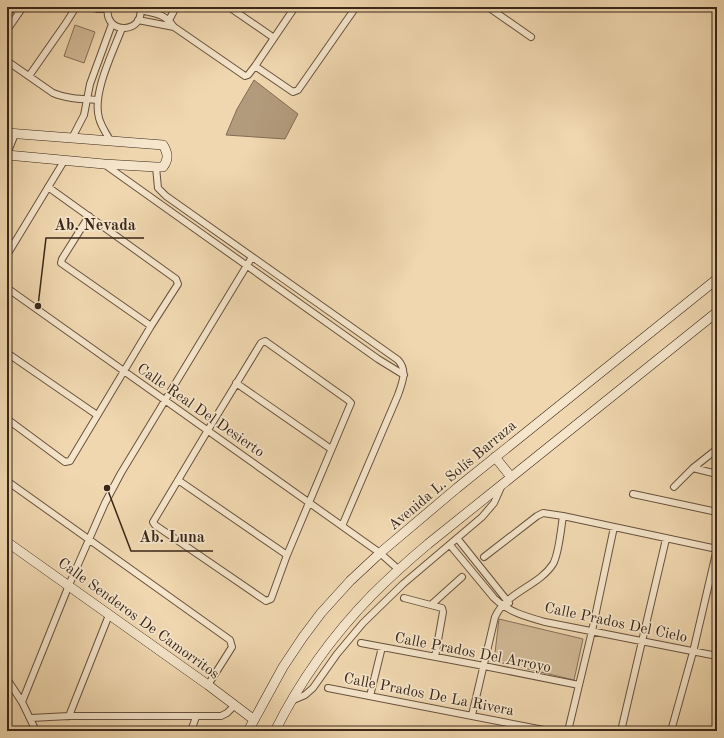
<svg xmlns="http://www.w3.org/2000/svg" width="724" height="738" font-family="'Old Standard TT',serif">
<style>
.green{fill:#d1b996;stroke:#857058}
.water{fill:#b29b7c;stroke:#826c54}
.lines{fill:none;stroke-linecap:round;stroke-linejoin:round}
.street-casing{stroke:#67523e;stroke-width:8}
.secondary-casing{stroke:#392619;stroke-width:10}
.street{stroke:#f5e5cb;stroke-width:6}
.secondary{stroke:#f5e5cb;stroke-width:9}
.labels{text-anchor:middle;stroke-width:3.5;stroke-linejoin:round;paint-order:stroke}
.street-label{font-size:15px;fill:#392619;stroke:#f5e5cb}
.leader{fill:none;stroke:#392619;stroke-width:1.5}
.callout-dot{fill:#392619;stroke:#f5e5cb;stroke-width:1.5}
.callout-label{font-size:16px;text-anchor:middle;font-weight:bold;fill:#392619;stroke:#f5e5cb;stroke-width:3.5;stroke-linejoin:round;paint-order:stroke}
</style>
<rect width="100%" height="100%" fill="#f0d7af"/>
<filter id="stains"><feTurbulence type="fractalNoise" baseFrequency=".005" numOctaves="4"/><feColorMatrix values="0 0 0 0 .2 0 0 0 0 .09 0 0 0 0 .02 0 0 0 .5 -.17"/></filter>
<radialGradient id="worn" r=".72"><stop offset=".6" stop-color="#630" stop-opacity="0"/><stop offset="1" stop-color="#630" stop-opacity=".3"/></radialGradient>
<path class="green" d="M75 25 95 32 84 63 64 56Z
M499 619 583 639 574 680 494 661Z"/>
<path class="water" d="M254 80 298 114 285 139 226 135 237 109Z"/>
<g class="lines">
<g class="street-casing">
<path id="street" d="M11 7 19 12
M90 7 98 9H107
M108 7C103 36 146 34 140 7
M229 7 274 38
M488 7 531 37
M140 10C156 14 164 13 174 27L245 76 248 75 255 66 295 7
M138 20 174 27
M168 22 176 7
M7 30 23 7
M7 61 53 93C67 99 83 99 98 100
M255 66 293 92 298 90 356 7
M29 76 66 23 76 7
M72 138 84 115 90 84 112 24
M110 140C106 133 101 126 99 118 92 93 113 52 122 28
M7 154 15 134
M104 164 378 359 404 375
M156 167 158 188 166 196 398 360C408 371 402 383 398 395L342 526
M89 216 62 259 61 263 151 326
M7 255 64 161
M7 288 380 553 398 569
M265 341 348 400 351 403 287 555 271 599 266 601 155 525 153 522 208 430 261 343Z
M7 356 10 355 97 415
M236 383 331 449
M7 419 65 462 70 461 151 326 178 284 176 279 48 187
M693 468 717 474
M178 480 287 555
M7 481 230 640 232 647 208 685
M674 487 693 468 717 449
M633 494 717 512
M457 538 509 603
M450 545 494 598C508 612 527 617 545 622L717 656
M484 557 537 516 543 513 563 516 717 549
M404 598 442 608 443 612 435 657
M432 604 462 577
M361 643 484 666 579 685
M7 679 22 702 36 731
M328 688 549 731
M370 696 382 647
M291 701 305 695 313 688 337 654 363 623 403 584 482 517 494 503 502 485
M22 702 69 585 105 503 121 473 252 257
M472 715 495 617C506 592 539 586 553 564 559 554 561 528 563 516
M69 716 109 615
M31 718 69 716H221L227 713 234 706
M191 731 196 717
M568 731 592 631 614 527
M621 731 666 539
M671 731 693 652 717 549"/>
</g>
<g class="secondary-casing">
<path id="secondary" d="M7 133 163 145C168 153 169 159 163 167H156L104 164 7 155
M495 457 511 477
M7 542 208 685 253 719
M248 731 283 667 303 637 321 613 350 581 380 553 457 488 717 279
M275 731C300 681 333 635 372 595 390 577 409 560 428 544L717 312"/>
</g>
<use href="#street" class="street"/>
<use href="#secondary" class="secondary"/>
</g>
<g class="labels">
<g class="street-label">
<text transform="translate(201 410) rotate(35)" y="5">Calle Real Del Desierto</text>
<text transform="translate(452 475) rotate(-40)" y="5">Avenida L. Solís Barraza</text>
<text transform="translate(139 618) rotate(36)" y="5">Calle Senderos De Camorritos</text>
<text transform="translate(616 622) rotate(12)" y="5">Calle Prados Del Cielo</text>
<text transform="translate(473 652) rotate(11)" y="5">Calle Prados Del Arroyo</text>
<text transform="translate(429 694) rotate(11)" y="5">Calle Prados De La Rivera</text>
</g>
</g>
<path class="leader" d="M38 306L46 238H144M107 488L131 551H213"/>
<g class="callout-dot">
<circle cx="38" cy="306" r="4"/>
<circle cx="107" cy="488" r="4"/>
</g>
<g class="callout-label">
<text x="95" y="230">Ab. Nevada</text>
<text x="172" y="542">Ab. Luna</text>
</g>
<rect width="724" height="738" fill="none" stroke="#f0d7af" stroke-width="24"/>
<rect x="8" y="8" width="708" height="722" fill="none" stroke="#392619" stroke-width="2"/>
<rect x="12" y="12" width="700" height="714" fill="none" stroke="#392619"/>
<rect width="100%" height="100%" filter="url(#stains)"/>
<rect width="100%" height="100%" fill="url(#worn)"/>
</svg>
